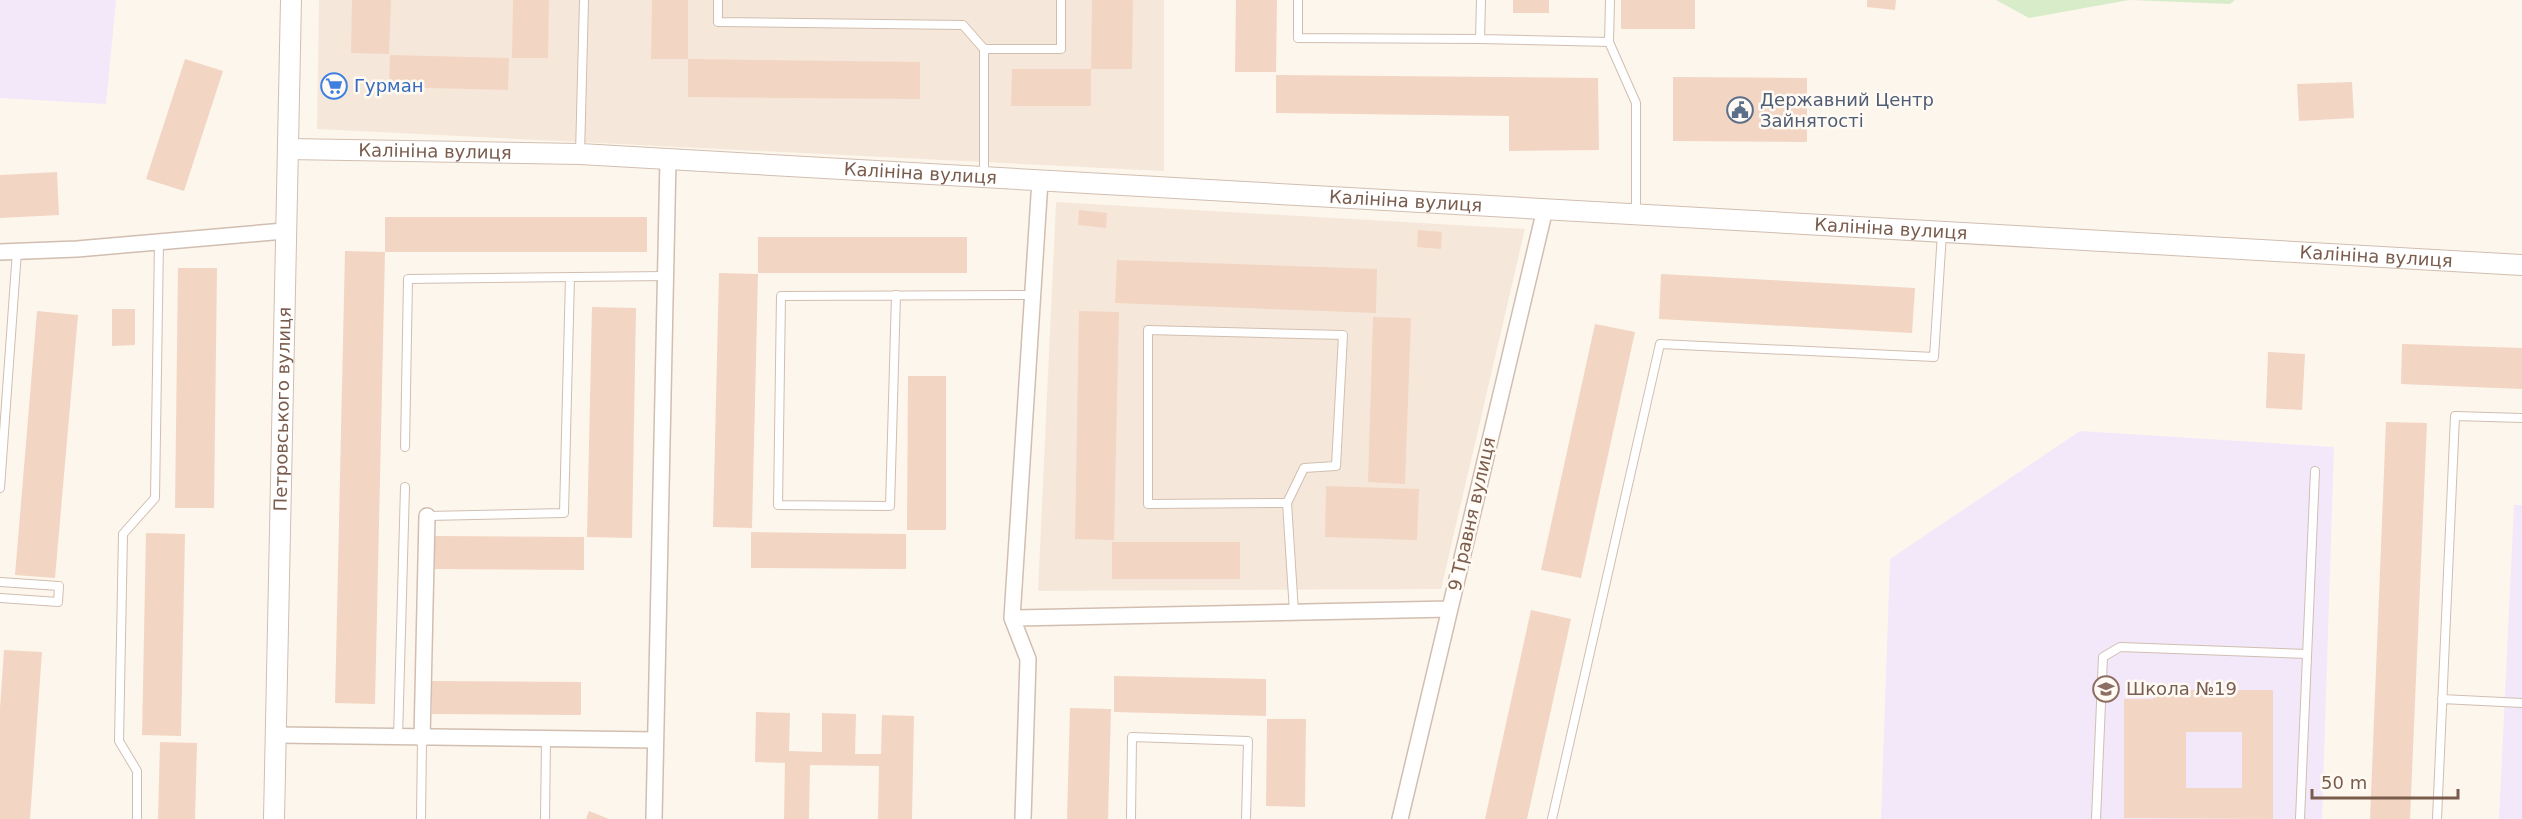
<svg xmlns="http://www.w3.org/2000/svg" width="2522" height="819" font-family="'DejaVu Sans',sans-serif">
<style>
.residential{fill:#f5e8da}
.education{fill:#f3e8fa}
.green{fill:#d8ecc9}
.building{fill:#f3d5c3;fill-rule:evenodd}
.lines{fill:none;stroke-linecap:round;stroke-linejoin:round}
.service-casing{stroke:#d1beb0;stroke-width:10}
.minor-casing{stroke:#d1beb0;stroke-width:18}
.tertiary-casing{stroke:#d1beb0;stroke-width:22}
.service{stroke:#fff;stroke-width:8}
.minor{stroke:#fff;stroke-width:15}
.tertiary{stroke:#fff;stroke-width:20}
.labels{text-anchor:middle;stroke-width:5;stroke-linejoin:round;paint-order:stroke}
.shop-label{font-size:18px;fill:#366cbe;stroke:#fffaf3;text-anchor:start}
.service-label{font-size:18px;fill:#4e5e75;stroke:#fffaf3;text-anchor:start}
.street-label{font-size:18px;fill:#7a5c4d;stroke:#fffaf3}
.education-label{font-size:18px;fill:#785e54;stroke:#fffaf3;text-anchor:start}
</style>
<rect width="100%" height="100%" fill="#fdf6ec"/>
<path class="residential" d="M319 0H1164V171L317 129Z
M1056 202 1525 229 1441 589 1038 591Z"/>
<path class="education" d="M0 0H116L106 104 0 98Z
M2080 431 2334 447 2322 819H1881L1890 559Z
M2514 505H2522V819H2499Z"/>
<path class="green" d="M1996 0H2129L2029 18Z
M2130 0H2235L2230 4Z"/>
<path class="building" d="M352 0H391L389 54 351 53Z
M513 0H549L548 58H512Z
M652 0H688V59H651Z
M1092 0H1133L1132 69H1091Z
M1236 0H1277L1276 72H1235Z
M1513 0H1549V13H1513Z
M1621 0H1695V29H1621Z
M1867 0H1896L1895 10 1867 7Z
M390 55 509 58 508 90 389 87Z
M185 59 223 71 184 191 146 179Z
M688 59 920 62V99L688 97Z
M1012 69H1091V106H1011Z
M1276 75 1598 78 1599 150 1509 151V116L1276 113Z
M1673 77 1807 78V142L1673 141Z
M2352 82 2354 118 2299 121 2297 84Z
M57 172 59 215 0 218V175Z
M1079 210 1107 213 1106 228 1078 225Z
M385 217H647V252H385Z
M1418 230 1442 232 1441 249 1417 247Z
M758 237H967V273H758Z
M345 251 385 252 375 704 335 703Z
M1117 260 1377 269 1376 313 1115 303Z
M178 268H217L214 508H175Z
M719 273 758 274 752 528 713 527Z
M1661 274 1915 288 1912 333 1659 319Z
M592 307 636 308 632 538 587 537Z
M112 309H135V345L112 346Z
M37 311 78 315 55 578 15 575Z
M1079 311 1119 312 1114 540 1075 539Z
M1373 317 1411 318 1405 484 1368 482Z
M1595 324 1635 332 1581 578 1541 570Z
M2402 344 2522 348V389L2401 384Z
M2268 352 2305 354 2302 410 2266 408Z
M908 376H946V530H907Z
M2386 422 2427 423 2410 819H2370Z
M1326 486 1419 489 1417 540 1325 537Z
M751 532 906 534V569L751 568Z
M146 533 185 534 181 736 142 735Z
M435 536 584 537V570L435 569Z
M1112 542H1240V579H1112Z
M1531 610 1571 619 1527 819H1485Z
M4 650 42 652 30 819H0V708Z
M1114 676 1266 679V716L1114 712Z
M432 681 581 682V715L432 714Z
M2153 690H2273V819L2124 818V699H2153ZM2186 732H2242V788H2186Z
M1070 708 1111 709 1108 819H1067Z
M756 712 790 713 789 751 822 752V713L856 714 855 754H881L882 715 914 716 912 819H878L879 766 810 765 809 819H784L785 763 755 762Z
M1267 719H1306L1305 807 1266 806Z
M160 742 197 743 195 819H158Z
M589 811 609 819H586Z"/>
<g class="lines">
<g class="service-casing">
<path id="service" d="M718 0V22L963 25 984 49V176
M1298 0V38L1480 39 1481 0
M1480 39 1609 42 1636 103V212
M1609 42 1610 0
M984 49H1061V0
M580 154 584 0
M896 295 890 506 778 505 781 296 1033 295
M405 447 408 279 666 276
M0 488 17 251
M1287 503 1304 468 1336 466 1343 335 1148 330V504L1287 503 1294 612
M427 516 564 513 570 277
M0 582 59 586 58 602 0 598
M2442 699 2522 703
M398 738 405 487
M137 819V771L119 741 123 534 155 498 159 242
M421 819 422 739
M545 819 546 740
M1131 819 1132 737 1248 741 1246 819
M1552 819 1660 344 1934 357 1942 233
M2096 819 2103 657 2120 647 2306 654
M2300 819 2315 471
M2437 819 2455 416 2522 418"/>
</g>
<g class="minor-casing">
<path id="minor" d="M1040 180 1012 618 1450 609
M0 252 77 249 284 231
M1012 618 1028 659 1023 819
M278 735 655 740
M422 739 427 516
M654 819 668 159
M1400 819 1545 209"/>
</g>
<g class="tertiary-casing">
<g id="tertiary">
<path id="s1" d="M288 149 580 154 2522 265"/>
<path id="s2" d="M274 819 291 0"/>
</g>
</g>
<use href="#service" class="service"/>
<use href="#minor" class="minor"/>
<use href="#tertiary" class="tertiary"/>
</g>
<defs>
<g id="supermarket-ring" transform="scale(1.35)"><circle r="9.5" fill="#fffaf3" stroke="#3f7fe0" stroke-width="1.5"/><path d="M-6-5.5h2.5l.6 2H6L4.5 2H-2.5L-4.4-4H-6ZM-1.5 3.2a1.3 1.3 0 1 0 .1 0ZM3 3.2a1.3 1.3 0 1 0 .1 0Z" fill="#3f7fe0"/></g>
<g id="civic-ring" transform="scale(1.35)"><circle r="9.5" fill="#fffaf3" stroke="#5c6f8a" stroke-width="1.5"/><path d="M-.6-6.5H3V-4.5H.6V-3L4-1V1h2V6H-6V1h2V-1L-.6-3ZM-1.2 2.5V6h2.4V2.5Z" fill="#5c6f8a"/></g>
<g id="school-ring" transform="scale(1.35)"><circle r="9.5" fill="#fffaf3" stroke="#8d6e63" stroke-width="1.5"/><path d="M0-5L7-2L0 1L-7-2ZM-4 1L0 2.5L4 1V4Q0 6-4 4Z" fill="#8d6e63"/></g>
</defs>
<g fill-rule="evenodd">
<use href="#supermarket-ring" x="334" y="86"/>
<use href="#civic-ring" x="1740" y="110"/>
<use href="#school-ring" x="2106" y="689"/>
</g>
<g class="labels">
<g class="shop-label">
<text x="354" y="92">Гурман</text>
</g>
<g class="service-label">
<text x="1760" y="106">Державний Центр<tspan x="1760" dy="21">Зайнятості</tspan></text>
</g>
<g class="street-label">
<text dy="6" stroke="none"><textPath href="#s1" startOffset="147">Калініна вулиця</textPath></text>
<text dy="6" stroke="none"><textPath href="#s1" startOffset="633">Калініна вулиця</textPath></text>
<text dy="6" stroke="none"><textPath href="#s1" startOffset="1119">Калініна вулиця</textPath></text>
<text dy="6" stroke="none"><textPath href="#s1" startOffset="1605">Калініна вулиця</textPath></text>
<text dy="6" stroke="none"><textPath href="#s1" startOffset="2091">Калініна вулиця</textPath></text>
<text dy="6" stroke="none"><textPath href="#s2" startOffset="410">Петровського вулиця</textPath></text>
<text transform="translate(1472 514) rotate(-77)" y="6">9 Травня вулиця</text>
</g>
<g class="education-label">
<text x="2126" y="695">Школа №19</text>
</g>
</g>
<path d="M2312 789v9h146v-9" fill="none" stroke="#7a5c4d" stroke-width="3"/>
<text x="2321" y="789" font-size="18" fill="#7a5c4d" stroke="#fffaf3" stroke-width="4.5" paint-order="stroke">50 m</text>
</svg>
